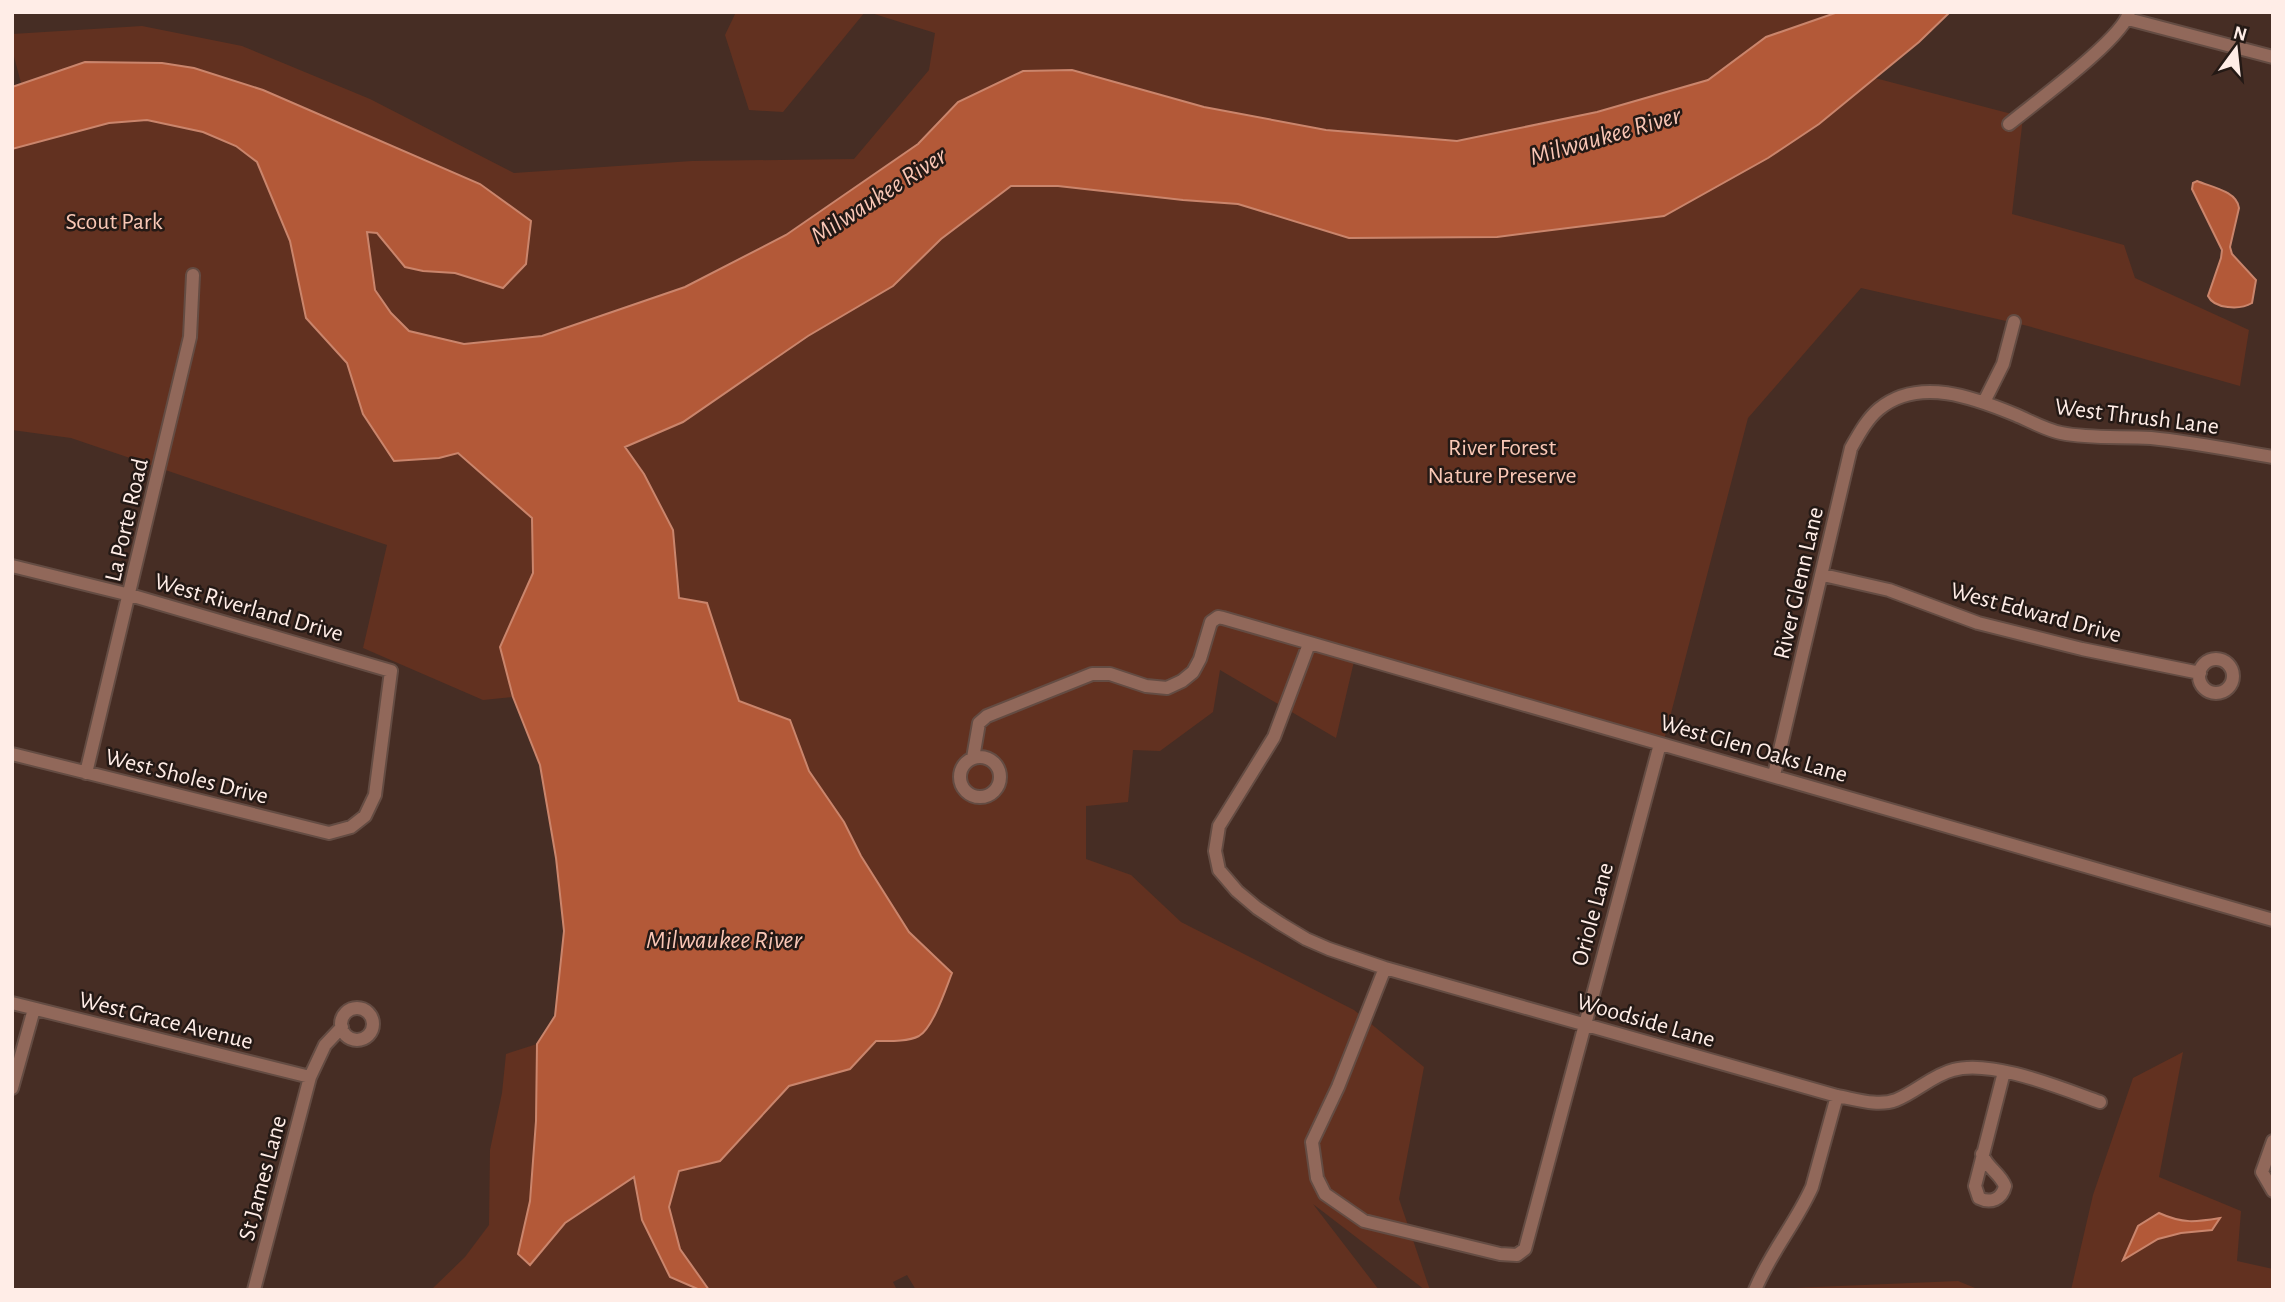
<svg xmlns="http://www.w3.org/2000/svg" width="2285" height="1302" font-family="'Alegreya Sans',sans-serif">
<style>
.green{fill:#623120;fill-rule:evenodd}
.water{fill:#b35938;stroke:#ca856c;stroke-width:2}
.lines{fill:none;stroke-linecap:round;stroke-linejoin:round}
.minor-casing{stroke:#644c43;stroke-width:16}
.minor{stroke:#91685a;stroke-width:12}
.labels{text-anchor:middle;stroke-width:5;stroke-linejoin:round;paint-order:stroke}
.park-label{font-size:24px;fill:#fac8b6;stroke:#241915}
.street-label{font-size:24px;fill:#ffede7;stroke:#241915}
.water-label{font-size:26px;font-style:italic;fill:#f9c6b5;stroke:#241915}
</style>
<rect width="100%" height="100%" fill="#462d24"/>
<path class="green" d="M736 12H865L783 112 749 110 725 35Z
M868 12H1838L1766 37 1708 80 1597 112 1457 141 1326 130 1204 107 1129 85 958 102 918 144 786 235 685 287 542 336 464 344 409 331 391 313 375 290 367 231 376 233 405 267 423 271 455 273 503 288 526 264 480 184 263 90 194 68 85 62 21 83 12 49V34L142 26 242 46 370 99 514 173 692 161 854 159 929 70 935 33Z
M1875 78 2023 117 2012 214 2124 245 2135 278 2249 330 2240 386 2028 326 1861 288 1748 418 1664 740 1356 653 1336 738 1220 670 1213 712 1160 751 1133 750 1128 802 1086 806V859L1131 875 1181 922 1354 1010 1424 1067 1399 1199 1430 1290H1425L1313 1204 1379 1290H916L907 1275 893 1282 897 1290H709L680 1249 669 1207 679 1171 721 1161 789 1086 850 1069 875 1041H899L952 973 909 932 861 856 844 822 809 771 790 720 739 701 707 604 679 598 673 530 625 447 683 422 808 336 893 286 941 239 1011 186H1058L1183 200 1238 204 1349 238 1748 167C1795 145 1835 111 1875 78Z
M147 120 203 132 236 146 257 162 290 241 306 318 347 363 363 414 439 458 458 453 532 518 533 573 500 647 513 697 483 700 363 648 387 545 71 438 12 430V149L109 123Z
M537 1044 536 1121 530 1201 518 1254 530 1265 565 1223 634 1177 642 1220 670 1277 700 1290H431L465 1257 489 1225 490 1150 502 1093 506 1054Z
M2183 1052 2159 1177 2241 1211 2237 1261 2273 1269V1290H2071L2093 1195 2133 1078ZM2219 1218 2181 1233 2158 1239 2173 1220 2192 1223Z
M1958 1281 1980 1290H1793V1288Z"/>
<path class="water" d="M1838 12H1950L1919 42 1819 124 1768 158 1664 216 1497 237 1349 238 1238 204 1183 200 1058 186H1011L941 239 893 286 808 336 683 422 625 447 644 474 673 530 679 598 707 603 739 701 790 720 809 771 844 822 861 856 909 932 952 973C946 988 933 1028 919 1036 907 1042 889 1041 876 1041L850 1069 789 1086 720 1161 679 1171 669 1207 680 1249 709 1290H700L670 1277 642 1220 634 1177 565 1223 530 1265 518 1254 530 1201 536 1121 537 1044 555 1016 564 931 556 858 540 765 513 697 500 647 533 573 532 518 458 453 439 458 394 461 363 414 347 363 306 318 290 241 257 162 236 146 203 132 147 120 109 123 12 149V87L85 62 162 63 194 68 263 90 480 184 531 221 526 264 503 288 455 273 423 271 405 267 377 233 367 232 375 290 391 313 409 331 464 344 542 336 685 287 786 235 918 144 958 102 1023 71 1072 70 1204 107 1326 130 1457 141 1597 112 1708 80 1766 37Z
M2197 181C2211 187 2237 191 2239 208L2230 247 2232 254 2256 280 2252 303C2240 310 2214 309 2208 296L2221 258 2222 250 2192 189 2193 183Z
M2159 1213C2183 1224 2196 1222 2220 1218L2212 1230 2181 1233 2158 1239 2123 1260 2138 1226Z"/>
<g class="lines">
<g class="minor-casing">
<path id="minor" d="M2128 19 2273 57
M2009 124C2033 104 2124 38 2129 12
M1984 402 2003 364 2014 322
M12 566 130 595 391 671 375 795 365 816 351 827 329 833 12 754
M1823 575 1889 590 1978 623 2082 649 2200 673
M1309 644 1274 737 1219 826 1215 851 1219 870 1237 891 1257 908 1281 924 1306 939 1329 949 1385 968 1837 1096C1855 1099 1878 1107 1896 1100 1916 1092 1933 1075 1953 1070 1992 1059 2063 1089 2100 1102
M2199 676a17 17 0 1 1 34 0a17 17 0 1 1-34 0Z
M960 777a20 20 0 1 1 40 0a20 20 0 1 1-40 0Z
M973 758 979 723 987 716 1092 674H1110L1146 686 1167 688 1182 681 1193 672 1200 659 1211 622 1218 617 1223 618 2273 920
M86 773 190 337 193 275
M1774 775 1851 448C1859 434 1867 419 1879 409 1919 376 1975 398 2016 415 2030 421 2046 430 2061 433 2091 439 2121 436 2151 438 2192 442 2232 450 2273 457
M1385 968 1338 1087 1312 1142 1317 1178 1325 1194 1364 1221 1500 1254 1517 1255 1525 1249 1660 744
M12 1003 310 1077
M341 1024a16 16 0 1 1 32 0a16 16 0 1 1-32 0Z
M12 1088 34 1009
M2273 1141 2262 1172 2273 1191
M1982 1154C1987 1168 2000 1173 2005 1186 2002 1199 1991 1204 1979 1198L1975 1186 2004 1072
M254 1290 310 1077 325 1045 342 1027
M1755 1290C1770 1253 1796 1223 1812 1187L1837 1096"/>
</g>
<use href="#minor" class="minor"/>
</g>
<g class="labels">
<g class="park-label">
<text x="114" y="229">Scout Park</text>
<text x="1502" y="455">River Forest<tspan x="1502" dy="28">Nature Preserve</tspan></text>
</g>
<g class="street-label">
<text transform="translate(2137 416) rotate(7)" y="8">West Thrush Lane</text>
<text transform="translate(126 520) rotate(-77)" y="8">La Porte Road</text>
<text transform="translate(1798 583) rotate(-77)" y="8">River Glenn Lane</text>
<text transform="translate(249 607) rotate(16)" y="8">West Riverland Drive</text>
<text transform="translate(2036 612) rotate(15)" y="8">West Edward Drive</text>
<text transform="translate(1754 748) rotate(16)" y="8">West Glen Oaks Lane</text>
<text transform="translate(187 776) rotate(14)" y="8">West Sholes Drive</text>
<text transform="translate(1592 914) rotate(-75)" y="8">Oriole Lane</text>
<text transform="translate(166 1020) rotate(14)" y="8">West Grace Avenue</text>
<text transform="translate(1646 1020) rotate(16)" y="8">Woodside Lane</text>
<text transform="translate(262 1178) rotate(-75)" y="8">St James Lane</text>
</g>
<g class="water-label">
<text transform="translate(1605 135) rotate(-16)" y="9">Milwaukee River</text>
<text transform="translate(878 195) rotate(-33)" y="9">Milwaukee River</text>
<text x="724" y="948">Milwaukee River</text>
</g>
</g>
<rect width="2285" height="1302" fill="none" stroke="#ffede7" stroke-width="28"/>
<g transform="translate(2236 49) rotate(15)" stroke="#241915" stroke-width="5" paint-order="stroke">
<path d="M0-5L12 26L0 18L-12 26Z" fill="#ffede7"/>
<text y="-10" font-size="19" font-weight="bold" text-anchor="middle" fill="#ffede7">N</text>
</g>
</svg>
